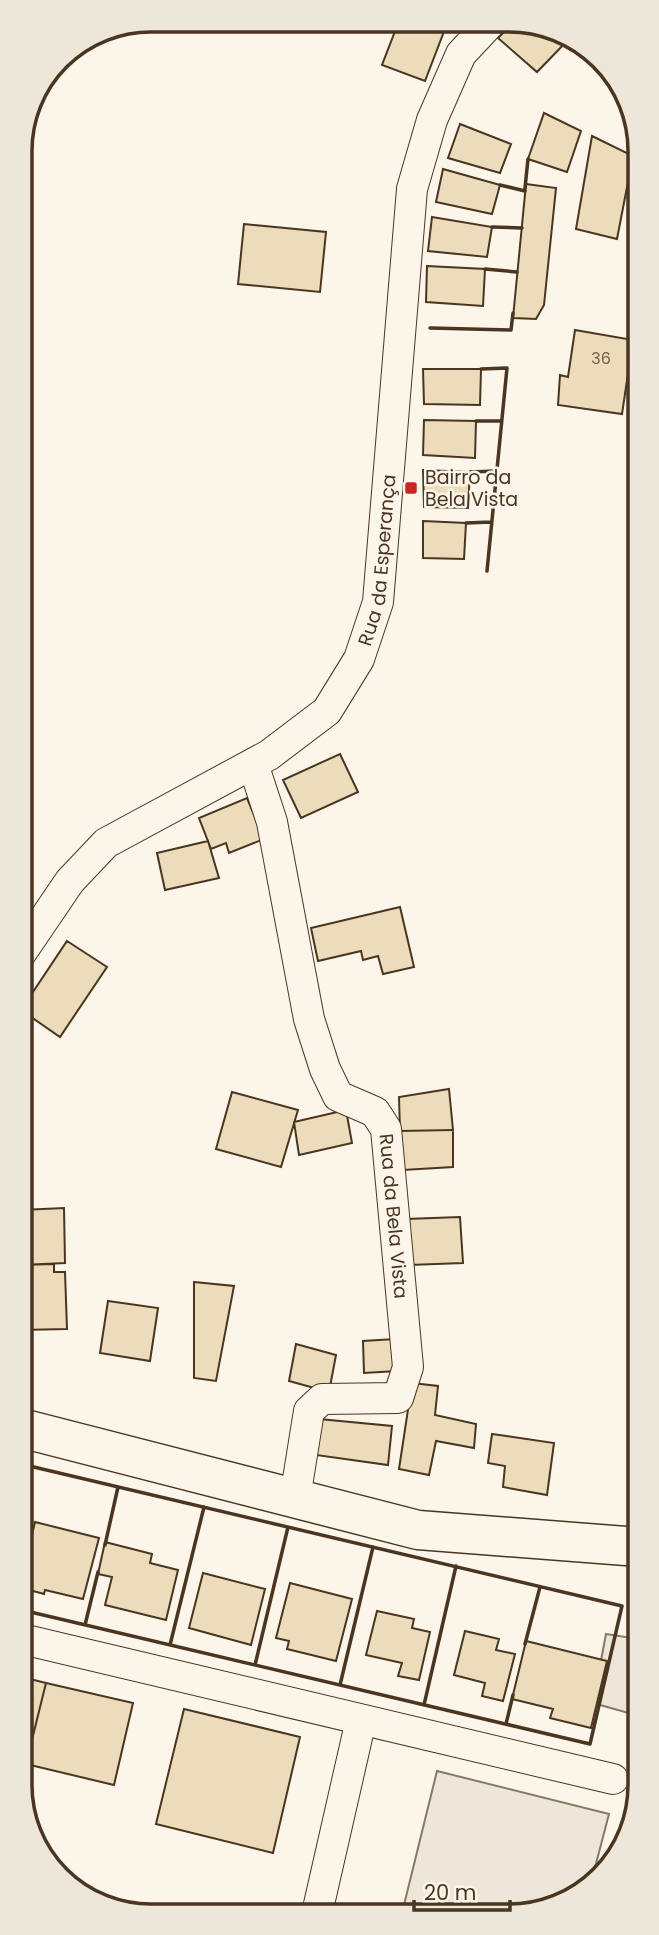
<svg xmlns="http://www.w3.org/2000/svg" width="659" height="1935" font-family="Poppins,sans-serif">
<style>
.green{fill:#ede6d9;stroke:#887966;stroke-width:2}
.building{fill:#ecdcbc;stroke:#4a3520;stroke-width:2}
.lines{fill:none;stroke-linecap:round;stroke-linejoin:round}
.minor-casing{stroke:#4a3520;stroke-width:32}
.primary-casing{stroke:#4a3520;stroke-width:41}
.minor{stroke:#fbf6e9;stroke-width:30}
.primary{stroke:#fbf6e9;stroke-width:38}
.wall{stroke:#4a3520;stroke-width:3.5}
.poi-dot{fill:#c62828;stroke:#fbf6e9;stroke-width:2.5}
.labels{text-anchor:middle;stroke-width:5;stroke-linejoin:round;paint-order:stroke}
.number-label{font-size:16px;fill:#725f47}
.poi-label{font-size:19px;fill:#4a3520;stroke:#fbf6e9;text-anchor:start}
.street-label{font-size:19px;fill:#4a3520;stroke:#fbf6e9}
.rim{fill:none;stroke:#4a3520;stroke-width:3.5}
</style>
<rect width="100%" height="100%" fill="#fbf6e9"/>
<path class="green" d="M606 1634 639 1639V1716L593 1703Z
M437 1771 609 1814 592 1879 534 1913H402Z"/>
<path class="building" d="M399 21H448L425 81 382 65Z
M514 22H534L568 40 537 72 498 38Z
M544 113 581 131 567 172 528 159Z
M460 124 511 144 500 173 448 158Z
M592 136 633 156 617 239 576 229Z
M443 169 500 185 492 214 436 202Z
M526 184 556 188 544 305 536 319 513 318Z
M432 217 492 227 487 257 428 251Z
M244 224 326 232 320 292 238 284Z
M427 266 485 269 483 306 426 302Z
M575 330 633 340 622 414 558 405 560 375 568 377Z
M423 369H481L480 405 424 404Z
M424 420 476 421 475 458 423 455Z
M423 470 470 472 468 508 424 507Z
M423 521 466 523 464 559 423 558Z
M340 754 358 792 301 818 283 780Z
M247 798 264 839 229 853 226 843 211 849 199 818Z
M208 841 219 878 165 890 157 853Z
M400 907 414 967 383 974 378 956 363 960 361 951 318 961 311 928Z
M67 941 107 967 60 1037 21 1010Z
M449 1089 453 1130 400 1131 399 1097Z
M232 1092 298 1110 281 1167 216 1149Z
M346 1110 352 1143 299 1155 294 1122Z
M453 1130V1167L403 1170 400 1131Z
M64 1208 65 1263 21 1265V1210Z
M460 1217 463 1263 409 1265 406 1219Z
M54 1264V1272H65L67 1329 21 1330V1265Z
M194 1282 234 1286 216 1381 194 1378Z
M108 1301 158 1308 150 1361 100 1353Z
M395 1339 397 1371 364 1373 363 1341Z
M296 1344 336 1355 329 1392 289 1381Z
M412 1383 438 1386 435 1415 476 1424 474 1448 436 1441 429 1475 399 1469Z
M319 1419 392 1426 388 1465 316 1455Z
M492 1434 554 1443 547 1495 503 1487 505 1466 488 1463Z
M35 1522 99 1538 83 1599 45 1590 44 1594 22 1588V1578Z
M105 1542 152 1554 150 1563 178 1570 166 1620 105 1605 112 1577 98 1574Z
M203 1573 265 1589 251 1645 189 1628Z
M290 1583 352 1599 336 1661 287 1649 289 1641 276 1638Z
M377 1611 414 1619 412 1628 430 1632 419 1680 398 1676 402 1663 366 1655Z
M465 1631 499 1639 496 1650 515 1654 503 1701 482 1696 485 1683 454 1675Z
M526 1641 607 1661 591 1728 550 1718 553 1709 512 1699Z
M22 1677 46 1683 26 1764 22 1763Z
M46 1683 133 1703 114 1785 26 1764Z
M184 1709 300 1737 273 1853 156 1824Z"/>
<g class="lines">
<g class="minor-casing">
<g id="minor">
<path id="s1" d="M253 764 272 822 309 1019 325 1069 338 1096 375 1112 386 1129 408 1367 398 1398 322 1399 309 1411 295 1498"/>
<path id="s2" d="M21 953 70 881 106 843 269 755 327 711 359 659 378 602 412 189 432 120 461 54 491 22"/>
<path d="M22 1639 613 1779"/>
<path d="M317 1913 361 1720"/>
</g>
</g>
<g class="primary-casing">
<path id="primary" d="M21 1428 418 1530 639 1547"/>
</g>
<use href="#minor" class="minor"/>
<use href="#primary" class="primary"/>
<path class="wall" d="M500 185 525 191
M525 188 528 159
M492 227 522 228
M485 269 517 272
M430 328 511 330 513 313
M481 369 507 368 487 571
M476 421H501
M470 472 495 471
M466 523 491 522
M21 1464 622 1606 590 1744 22 1610
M21 1514 32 1466
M105 1545 118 1487
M85 1625 98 1572
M525 1644 540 1587
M170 1645 204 1507
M255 1665 288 1527
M340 1685 373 1547
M424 1705 456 1566
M506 1724 513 1695"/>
</g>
<rect class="poi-dot" x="404" y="481" width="14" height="14" rx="3.5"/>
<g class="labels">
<g class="number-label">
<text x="601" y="364">36</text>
</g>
<g class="poi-label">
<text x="425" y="484">Bairro da<tspan x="425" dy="22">Bela Vista</tspan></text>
</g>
<g class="street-label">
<text dy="7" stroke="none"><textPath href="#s2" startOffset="560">Rua da Esperança</textPath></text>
<text dy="7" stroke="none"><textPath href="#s1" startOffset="492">Rua da Bela Vista</textPath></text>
</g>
</g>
<path d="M0 0H659V1935H0ZM151 32H509A119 119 0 0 1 628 151V1785A119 119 0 0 1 509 1904H151A119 119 0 0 1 32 1785V151A119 119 0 0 1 151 32Z" fill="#ede7d9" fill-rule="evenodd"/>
<path class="rim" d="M151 32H509A119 119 0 0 1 628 151V1785A119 119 0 0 1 509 1904H151A119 119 0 0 1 32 1785V151A119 119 0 0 1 151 32Z"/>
<path d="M414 1900v10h96v-10" fill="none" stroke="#4a3520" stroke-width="3.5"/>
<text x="424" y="1900" font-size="21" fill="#4a3520" stroke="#fbf6e9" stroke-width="5" paint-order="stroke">20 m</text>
</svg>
